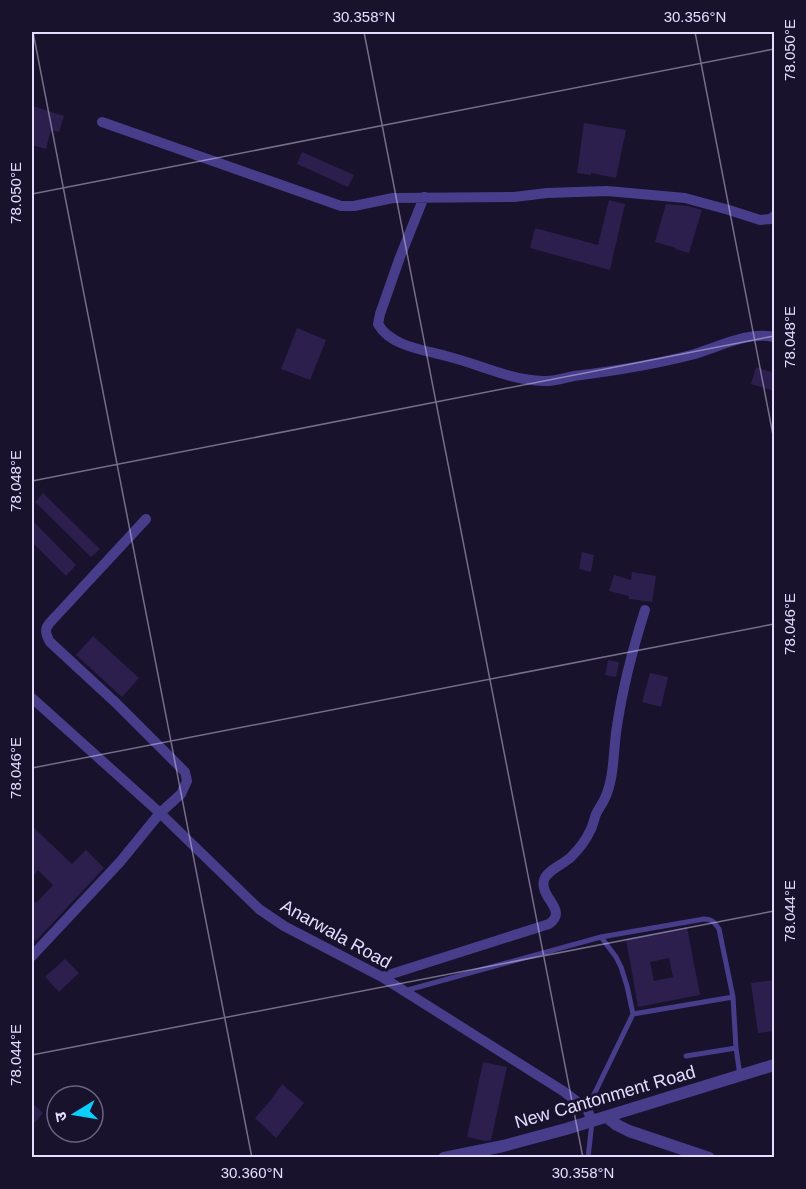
<svg xmlns="http://www.w3.org/2000/svg" width="806" height="1189" font-family="Arial,'Noto Sans Devanagari',sans-serif">
<style>
.building{fill:#2c1e4d;fill-rule:evenodd}
.lines{fill:none;stroke-linecap:round;stroke-linejoin:round}
.service{stroke:#473d8b;stroke-width:5}
.minor{stroke:#473d8b;stroke-width:10}
.tertiary{stroke:#473d8b;stroke-width:12}
.ticks{fill:none;stroke:#e4ddff;stroke-width:1.5;stroke-opacity:0.45}
.labels{text-anchor:middle;stroke-width:6;stroke-linejoin:round;paint-order:stroke}
.street-label{font-size:18px;fill:#e4ddff;stroke:#19122c}
.neatline{fill:none;stroke:#e4ddff;stroke-width:2}
.ticks-label{font-size:15px;text-anchor:middle;fill:#e4ddff}
</style>
<rect width="100%" height="100%" fill="#19122c"/>
<path class="building" d="M33 106 64 116 59 132 51 130 46 149 32 145V111Z
M584 123 626 130 616 178 591 173V175L577 173Z
M302 152 354 175 348 187 297 164Z
M609 200 625 204 610 270 530 248 535 228 598 245Z
M666 204 688 206 702 210 689 253 675 249 676 248 655 242Z
M297 328 326 340 310 380 281 369Z
M756 367 774 373V391L751 384Z
M43 493 100 549 91 557 35 502Z
M32 520 76 565 66 576 32 542Z
M582 552 594 555 591 572 579 569Z
M632 572 656 576 652 602 629 599V596L609 591 614 575 631 580Z
M93 636 139 678 122 697 76 655Z
M608 660 619 662 616 677 605 675Z
M650 673 668 677 661 707 642 702Z
M32 826 72 864 86 850 104 868 36 941 32 937V899L36 903 53 885 38 870 32 878Z
M687 927 700 995 638 1007 626 939ZM669 958 673 977 654 981 650 962Z
M65 959 79 973 59 992 45 977Z
M774 980V1031L758 1033 751 983Z
M483 1062 507 1067 491 1140 485 1141 467 1137Z
M282 1084 304 1103 276 1138 255 1118 271 1100Z
M32 1103 43 1113 32 1126Z"/>
<g class="lines">
<path class="service" d="M404 991 601 937 704 919C712 919 715 923 719 929L733 997 633 1014
M733 997 736 1048 740 1076
M686 1056 736 1048
M587 1109 633 1014 627 986 621 967 616 957 601 937
M588 1158 592 1122"/>
<path class="minor" d="M102 122 341 206H354L393 198 514 197 547 193 607 191 685 198 729 210 760 220 771 219 774 216
M424 197 400 257 380 314 378 324C390 346 424 350 446 356 479 364 509 380 543 381 553 382 564 378 574 376 614 371 652 365 691 355 717 348 747 331 774 337
M32 698 160 813 259 909 284 926 382 977 563 1091 587 1109 592 1121
M32 956 120 862 160 813 181 794 187 781 185 772 116 703 50 642C42 628 47 626 57 615L146 519
M382 977 549 924C569 910 539 898 544 880 546 871 564 864 571 857 578 850 586 840 590 831 593 826 594 819 596 814 599 808 603 803 605 798 615 776 613 749 617 726 623 686 633 648 645 610"/>
<path class="tertiary" d="M607 1117 617 1125 629 1131 709 1158
M444 1158 503 1146 566 1129 774 1065"/>
</g>
<path class="ticks" d="M33 32 252 1158M364 32 583 1158M695 32 774 440M32 194 774 49M32 481 774 336M32 768 774 624M32 1055 774 911"/>
<g class="labels">
<g class="street-label">
<text transform="translate(336 934) rotate(29)" y="6">Anarwala Road</text>
<text transform="translate(605 1097) rotate(-16)" y="6">New Cantonment Road</text>
</g>
</g>
<rect width="806" height="1189" fill="none" stroke="#19122c" stroke-width="66"/>
<g transform="translate(75 1114) rotate(259)"><circle r="28" fill="#19122c" stroke="#6a6380" stroke-width="1.5"/>
<path d="M0-4.5L10 22L0 15L-10 22Z" fill="#0acffd"/>
<text y="-9" font-size="16" font-weight="bold" text-anchor="middle" fill="#e4ddff">उ</text>
</g>
<rect x="33" y="33" width="740" height="1123" class="neatline"/>
<g class="ticks-label">
<text x="364" y="22">30.358°N</text>
<text x="695" y="22">30.356°N</text>
<text transform="translate(790 50) rotate(-90)" y="5">78.050°E</text>
<text transform="translate(16 193) rotate(-90)" y="5">78.050°E</text>
<text transform="translate(790 337) rotate(-90)" y="5">78.048°E</text>
<text transform="translate(16 481) rotate(-90)" y="5">78.048°E</text>
<text transform="translate(790 624) rotate(-90)" y="5">78.046°E</text>
<text transform="translate(16 768) rotate(-90)" y="5">78.046°E</text>
<text transform="translate(790 911) rotate(-90)" y="5">78.044°E</text>
<text transform="translate(16 1055) rotate(-90)" y="5">78.044°E</text>
<text x="252" y="1178">30.360°N</text>
<text x="583" y="1178">30.358°N</text>
</g>
</svg>
